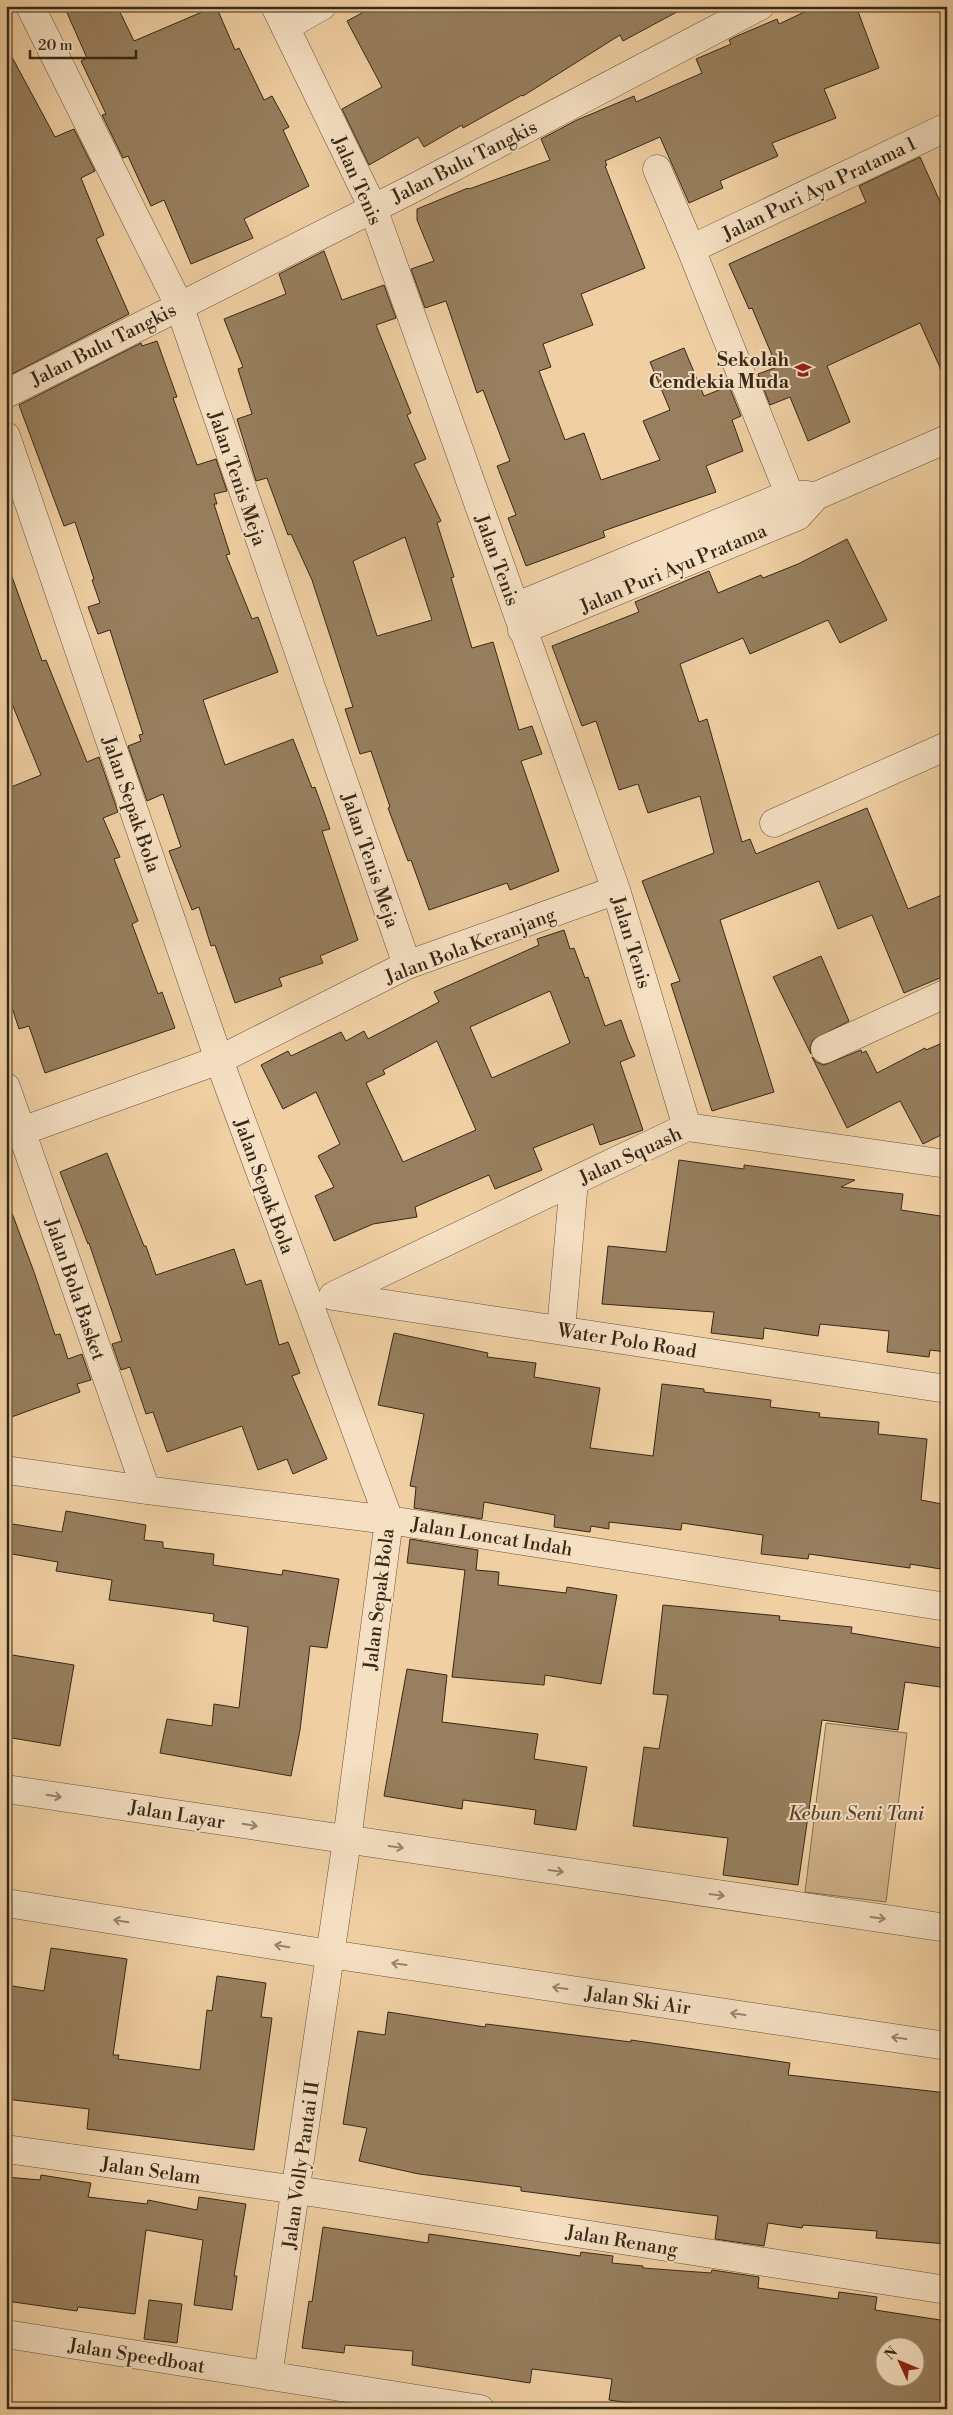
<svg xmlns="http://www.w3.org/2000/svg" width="953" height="2415" font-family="'Libre Bodoni',serif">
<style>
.green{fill:#d1b38b;stroke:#846e50}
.building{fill:#987f5f;stroke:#382816;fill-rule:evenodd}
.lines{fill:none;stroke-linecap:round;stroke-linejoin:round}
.minor-casing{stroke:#665239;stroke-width:29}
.minor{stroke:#f5e0c3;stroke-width:28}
.oneway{stroke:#96846c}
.labels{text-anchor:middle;stroke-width:4;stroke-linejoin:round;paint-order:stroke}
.street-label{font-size:19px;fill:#382816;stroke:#f5e0c3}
.poi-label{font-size:19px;font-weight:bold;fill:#382816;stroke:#f5e0c3;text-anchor:end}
.park-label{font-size:19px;font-style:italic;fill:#57442d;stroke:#f5e0c3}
</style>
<rect width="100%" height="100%" fill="#f0d0a3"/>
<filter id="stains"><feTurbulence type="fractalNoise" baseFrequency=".004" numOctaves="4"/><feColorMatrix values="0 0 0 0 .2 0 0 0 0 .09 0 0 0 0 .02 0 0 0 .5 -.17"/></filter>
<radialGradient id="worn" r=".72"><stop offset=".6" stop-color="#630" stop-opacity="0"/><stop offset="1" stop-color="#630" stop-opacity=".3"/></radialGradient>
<path class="green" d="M826 1723 907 1733 886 1902 805 1892Z"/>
<path class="building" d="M64 6H117L134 41 216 6 235 50 239 48 264 100 272 96 289 127 283 130 309 186 244 219 253 238 191 264 164 200 151 206 128 156 123 158 102 115 106 114 81 61 87 58Z
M375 6H688L623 41 620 35 523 96 522 95 463 128 462 125 424 147 418 137 369 165 342 109 382 87 347 21Z
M817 6H856L879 68 824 89 836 118 772 143 778 156 720 181 723 188 689 203 660 137 605 161 607 165 605 166 645 268 581 294 593 325 543 344 551 367 539 371 565 440 584 433 601 480 660 460 643 421 670 410 650 362 684 348 704 396 729 386 741 416 732 420 743 451 706 466 716 492 603 531 605 537 526 566 508 518 516 515 497 466 510 461 483 390 477 393 446 301 425 308 411 269 434 261 417 220V209L468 188 469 189 550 160 541 139 577 120 634 96 636 102 702 73 696 59 731 44 729 40 737 36 777 19 779 24Z
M6 46 55 137 74 129 95 171 81 178 104 235 96 239 129 314 8 376Z
M920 157 947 217V383L920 323 827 366 850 422 808 441 790 397 770 405 758 374 777 367 752 308 749 309 729 264 866 202 859 186Z
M324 251 342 300 384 285 396 318 376 325 411 413 407 415 426 459 414 464 441 521 437 523 454 577 451 578 472 648 493 642 519 730 532 726 542 754 521 761 559 871 510 890 507 883 429 910 411 860 408 861 388 808 390 807 371 751 360 754 345 709 353 707 312 580 291 534 288 535 267 478 256 481 237 419 252 414 238 369 243 367 224 319 286 294 279 274ZM405 537 432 620 377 636 353 561Z
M157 341 177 397 173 398 197 465 216 459 227 491 214 494 217 504H214L230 554 226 555 252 619 258 617 278 672 203 700 225 765 293 739 312 788 315 787 330 829 322 831 358 940 320 956 323 963 279 978 282 986 235 1003 215 945 211 946 199 907 192 910 169 851 181 847 163 794 147 801 128 746 141 741 139 735 143 734 110 630 98 634 88 607 100 603 92 580 94 579 75 522 64 526 19 405 141 343 142 346Z
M847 539 887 620 840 643 828 620 750 654 743 638 680 664 699 722 707 719 742 842 750 839 756 854 867 808 908 909 947 893V975L904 993 872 915 838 929 819 881 720 920 774 1092 712 1111 671 984 680 981 642 881 714 853 700 796 648 813 638 784 619 790 596 721 582 726 552 646 639 612 635 602 709 571 718 593 761 575 763 578 798 564Z
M10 571 42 661 46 660 87 762 99 757 118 812 103 818 120 857 114 859 138 921 132 924 158 994 162 992 175 1028 45 1073 29 1026 19 1029 6 989V789L41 775 6 689V572Z
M564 930 570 949 574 948 585 978 588 977 605 1026 621 1020 628 1040 635 1056 620 1062 643 1130 600 1145 593 1124 533 1148 542 1170 495 1189 489 1175 415 1207 417 1217 373 1224 334 1241 315 1196 334 1187 318 1156 340 1144 316 1092 283 1109 261 1065 288 1051 291 1056 341 1032 346 1041 364 1031 368 1039 439 1002 434 992 539 945 537 939ZM550 991 570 1043 492 1078 470 1027ZM437 1041 476 1130 403 1162 366 1083 385 1074 383 1070Z
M821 956 849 1021 813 1040 810 1047 811 1054 773 977Z
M947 1041V1132L923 1144 900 1101 847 1128 812 1057 816 1062 824 1065 861 1050 862 1053 866 1051 877 1073 925 1048 926 1050Z
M107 1153 144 1246H146L156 1275 234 1249 246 1285 261 1280 279 1345 288 1342 300 1373 292 1376 327 1459 293 1474 287 1459 258 1470 242 1426 167 1452 153 1412 146 1414 130 1367 121 1370 112 1344 122 1341 89 1243 88 1244 60 1172Z
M679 1160 744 1169V1165L855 1180 841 1187 903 1194 901 1210 947 1217V1352L930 1350 929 1357 887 1352 889 1331 820 1324 818 1336 764 1328 763 1339 711 1333 714 1312 602 1304 608 1246 666 1252Z
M9 1205 34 1272 55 1335 60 1334 68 1359 82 1354 91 1380 77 1384 80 1392 6 1419V1206Z
M394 1333 488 1353 487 1357 536 1363 534 1377 600 1388 590 1448 653 1456 662 1384 704 1389V1392L771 1400 770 1407 820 1413 819 1417 879 1422 878 1434 927 1439 921 1500 947 1505V1570L910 1564V1568L809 1554 808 1559 761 1554 763 1535 682 1523 681 1530 609 1522V1529L591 1526 590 1532 554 1527 555 1515 484 1502 482 1519 414 1508 416 1487 410 1486 424 1414 378 1405Z
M66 1511 146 1525 144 1540 163 1542V1548L214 1554 213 1565 282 1575 283 1570 339 1579 327 1648 310 1646 300 1730 291 1776 160 1753 167 1719 212 1726 214 1704 239 1708 248 1627 213 1621 214 1614 109 1600 112 1580 56 1571 58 1562 6 1553V1523L62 1532Z
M410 1539 478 1550 476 1570 499 1572 498 1585 566 1593 567 1587 617 1595 601 1684 545 1675 544 1685 452 1677 465 1570 407 1563Z
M663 1605 780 1616 779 1620 852 1627 851 1633 947 1649V1688L905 1682 898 1730 822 1720 798 1885 723 1875 728 1838 633 1826 644 1747 659 1749 668 1695 653 1694Z
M6 1654 74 1665 60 1746 6 1737Z
M407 1669 447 1675 442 1722 538 1734 534 1759 587 1767 576 1830 534 1824 536 1810 463 1800 462 1809 384 1796Z
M51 1948 127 1959 113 2055H119L118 2059 200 2070 207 2010 212 2011 217 1976 266 1983 261 2017 272 2018 254 2150 87 2129 89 2109 6 2099V1985L44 1991Z
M388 2012 485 2027 486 2024 631 2042V2040L790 2063 788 2075 947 2093V2244L876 2238 877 2231 803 2225 802 2228 768 2223 764 2246 715 2239 718 2216 521 2191V2187L419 2174 359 2161 367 2128 343 2124 358 2031 385 2035Z
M41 2175 91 2183 88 2197 147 2204 148 2200 197 2210 199 2197 246 2204 234 2276H237L232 2310 194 2305 203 2240 146 2230 135 2314 78 2307 77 2311 6 2301V2177L40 2180Z
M323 2227 428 2243 429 2234 580 2256 581 2252 613 2256 612 2263 643 2266V2268L711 2273 712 2270 759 2277 758 2288 838 2299 839 2292 877 2297 875 2310 947 2321V2409H781L709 2403V2409H675L609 2400 612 2379 532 2369 530 2383 412 2365 413 2351 345 2345 344 2353 302 2348 309 2301 312 2302ZM886 2348H916V2378H886Z
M149 2300 182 2304 177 2343 144 2339Z"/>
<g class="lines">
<g class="minor-casing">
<path id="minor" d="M30 6 179 305 407 965
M275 6 373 208 616 890 687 1127
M285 27 322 6
M657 169 691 249 798 516
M691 249 947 127
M6 394 408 191 760 6
M6 436 219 1060 389 1520 347 1840 268 2376
M515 607 789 494 807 495
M522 630 798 516 816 496 947 439
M774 823 947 746
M825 1049 947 993
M6 1087 146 1490
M22 1131 219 1060 407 965 616 890
M335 1295 687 1127 947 1164
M333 1296 947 1389
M561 1330 574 1181
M6 1470 146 1490 389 1520 947 1607
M6 1789 947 1928
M6 1903 330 1954 947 2046
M6 2149 297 2190 947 2290
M6 2334 480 2409"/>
</g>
<use href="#minor" class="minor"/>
</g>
<defs><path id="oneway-shaft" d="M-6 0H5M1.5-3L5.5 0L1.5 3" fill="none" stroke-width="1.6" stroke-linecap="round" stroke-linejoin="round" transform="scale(1.25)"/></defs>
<g class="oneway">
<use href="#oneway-shaft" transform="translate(54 1796) rotate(9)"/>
<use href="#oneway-shaft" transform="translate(250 1825) rotate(9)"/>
<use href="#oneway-shaft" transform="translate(396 1847) rotate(8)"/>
<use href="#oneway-shaft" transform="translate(556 1871) rotate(8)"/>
<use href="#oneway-shaft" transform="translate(717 1895) rotate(8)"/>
<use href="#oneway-shaft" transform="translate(878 1918) rotate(8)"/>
<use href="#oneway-shaft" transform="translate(121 1921) rotate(-171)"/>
<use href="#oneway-shaft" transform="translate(282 1946) rotate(-171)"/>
<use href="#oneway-shaft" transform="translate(399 1964) rotate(-172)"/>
<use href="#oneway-shaft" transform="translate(560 1988) rotate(-172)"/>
<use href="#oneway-shaft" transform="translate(738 2014) rotate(-172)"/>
<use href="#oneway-shaft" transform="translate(899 2038) rotate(-172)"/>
</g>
<defs>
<g id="school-bare" transform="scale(1.35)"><path d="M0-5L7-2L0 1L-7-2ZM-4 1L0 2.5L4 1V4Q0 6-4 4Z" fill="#8f2418" stroke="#f5e0c3" stroke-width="2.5" paint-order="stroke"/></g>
</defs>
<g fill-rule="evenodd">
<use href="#school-bare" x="803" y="370"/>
</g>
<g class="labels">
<g class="street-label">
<text transform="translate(464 161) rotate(-27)" y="7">Jalan Bulu Tangkis</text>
<text transform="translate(358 180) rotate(66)" y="7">Jalan Tenis</text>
<text transform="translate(819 188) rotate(-26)" y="7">Jalan Puri Ayu Pratama 1</text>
<text transform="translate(103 344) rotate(-27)" y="7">Jalan Bulu Tangkis</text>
<text transform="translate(238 478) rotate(71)" y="7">Jalan Tenis Meja</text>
<text transform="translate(498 560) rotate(70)" y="7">Jalan Tenis</text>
<text transform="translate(673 568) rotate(-23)" y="7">Jalan Puri Ayu Pratama</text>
<text transform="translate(132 804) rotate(71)" y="7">Jalan Sepak Bola</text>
<text transform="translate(371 860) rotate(71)" y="7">Jalan Tenis Meja</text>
<text transform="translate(632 942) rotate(73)" y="7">Jalan Tenis</text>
<text transform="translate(470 945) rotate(-21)" y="7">Jalan Bola Keranjang</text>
<text transform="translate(630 1155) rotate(-25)" y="7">Jalan Squash</text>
<text transform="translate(265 1186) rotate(70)" y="7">Jalan Sepak Bola</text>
<text transform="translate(76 1289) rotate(71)" y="7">Jalan Bola Basket</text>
<text transform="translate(627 1340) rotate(9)" y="7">Water Polo Road</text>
<text transform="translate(492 1536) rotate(9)" y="7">Jalan Loncat Indah</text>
<text transform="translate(378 1599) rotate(-83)" y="7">Jalan Sepak Bola</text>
<text transform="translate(177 1814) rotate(9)" y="7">Jalan Layar</text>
<text transform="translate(638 2000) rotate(8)" y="7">Jalan Ski Air</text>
<text transform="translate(300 2165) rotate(-82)" y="7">Jalan Volly Pantai II</text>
<text transform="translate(151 2170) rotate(8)" y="7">Jalan Selam</text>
<text transform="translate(622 2240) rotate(9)" y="7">Jalan Renang</text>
<text transform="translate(137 2355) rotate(9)" y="7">Jalan Speedboat</text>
</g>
<g class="poi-label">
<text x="789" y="366">Sekolah<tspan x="789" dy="22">Cendekia Muda</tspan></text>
</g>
<g class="park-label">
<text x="856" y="1820">Kebun Seni Tani</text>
</g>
</g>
<rect width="953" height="2415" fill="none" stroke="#f0d0a3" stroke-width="25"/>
<rect x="8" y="8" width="938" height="2400" fill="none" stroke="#382816" stroke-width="2.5"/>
<rect x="12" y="12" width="928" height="2390" fill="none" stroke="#382816"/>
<g transform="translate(900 2362) rotate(314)"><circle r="24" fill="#f5e0c3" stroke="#a9967e"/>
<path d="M0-4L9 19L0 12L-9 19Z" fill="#8f2418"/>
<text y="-8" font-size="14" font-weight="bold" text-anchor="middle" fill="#382816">N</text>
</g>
<path d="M30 50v8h106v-8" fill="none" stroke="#382816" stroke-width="2.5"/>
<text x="38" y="50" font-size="15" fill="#382816" stroke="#f5e0c3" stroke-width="4" paint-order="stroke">20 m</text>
<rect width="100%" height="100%" filter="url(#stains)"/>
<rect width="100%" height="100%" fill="url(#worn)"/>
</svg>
